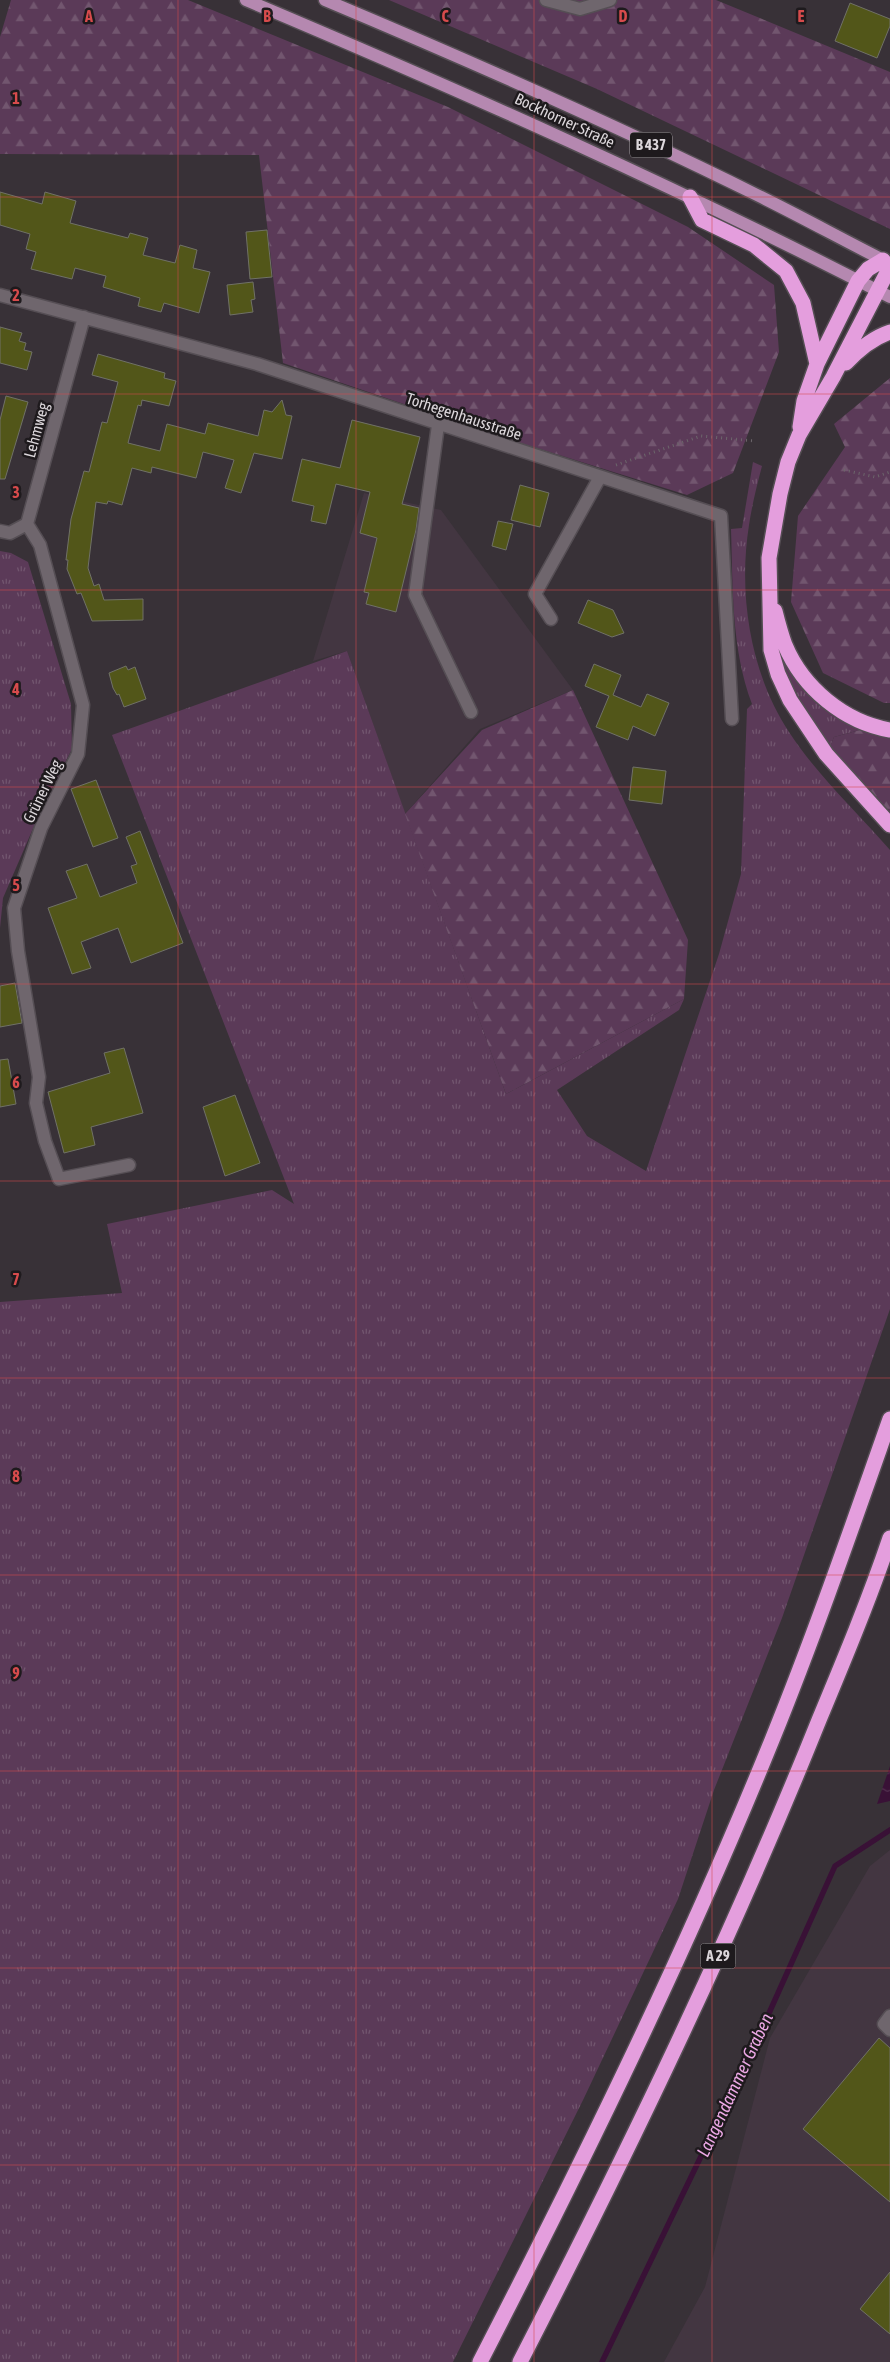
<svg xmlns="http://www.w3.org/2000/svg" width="890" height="2362" font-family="'Asap Condensed',sans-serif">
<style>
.built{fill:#433641}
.grass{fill:url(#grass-tufts)}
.forest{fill:url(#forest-firs)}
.water{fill:url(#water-ripples)}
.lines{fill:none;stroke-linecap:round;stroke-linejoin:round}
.stream{stroke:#391136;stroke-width:5.5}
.building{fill:#525619;stroke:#707167}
.minor-casing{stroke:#554e54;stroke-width:15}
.major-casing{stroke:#554e54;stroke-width:15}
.highway-casing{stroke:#554e54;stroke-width:18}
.path{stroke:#6c666b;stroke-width:3;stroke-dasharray:1 4;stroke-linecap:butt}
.minor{stroke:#6f666d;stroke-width:12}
.major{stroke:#b588b0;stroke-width:12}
.highway{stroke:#e49edd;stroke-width:15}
.grid{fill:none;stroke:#d74b4c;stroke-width:1;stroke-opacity:0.55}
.labels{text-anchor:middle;stroke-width:5;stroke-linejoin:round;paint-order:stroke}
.shield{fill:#1e1a1d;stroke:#a39ea2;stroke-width:1}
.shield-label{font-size:15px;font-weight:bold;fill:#dcd7db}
.street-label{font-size:16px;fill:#dcd7db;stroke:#1e1a1d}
.water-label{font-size:18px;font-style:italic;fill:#eca8e5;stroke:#1e1a1d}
.grid-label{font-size:16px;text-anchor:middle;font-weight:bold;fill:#d74b4c;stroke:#1e1a1d;stroke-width:5;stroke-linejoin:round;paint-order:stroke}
</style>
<defs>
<pattern id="grass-tufts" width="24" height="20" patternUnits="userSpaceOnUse" patternTransform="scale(1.25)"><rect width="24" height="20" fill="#5b3a58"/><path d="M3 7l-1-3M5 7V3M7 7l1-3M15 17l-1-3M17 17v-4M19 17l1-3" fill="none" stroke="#72566f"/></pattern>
<pattern id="forest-firs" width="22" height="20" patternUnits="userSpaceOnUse" patternTransform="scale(1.25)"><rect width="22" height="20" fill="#5b3a58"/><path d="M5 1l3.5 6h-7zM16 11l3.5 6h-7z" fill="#72566f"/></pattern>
<pattern id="water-ripples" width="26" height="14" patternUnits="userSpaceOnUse" patternTransform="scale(1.25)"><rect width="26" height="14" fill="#391136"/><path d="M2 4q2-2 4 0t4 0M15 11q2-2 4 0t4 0" fill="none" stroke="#553352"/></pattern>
</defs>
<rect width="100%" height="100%" fill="#383137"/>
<path class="built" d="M364 493 441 510 573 690 480 729 405 814 347 651 313 661Z
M890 1850V2362H664L705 2287 770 2038 870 1866Z"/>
<path class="grass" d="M753 462 762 466C757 485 752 505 749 525 738 594 750 673 789 732 817 775 856 811 890 850V1309L782 1618 714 1790 678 1899 584 2098 453 2362H0V1302L122 1293 107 1224 272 1190 294 1204 112 735 347 651 506 1094 684 999 679 1010 557 1090 587 1136 646 1171 719 954 741 874 747 709 752 704C731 648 733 588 731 529L742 528Z
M0 551 11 553 28 562 71 704 72 749 41 810 3 898 0 928Z
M785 657C804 690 825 715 860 730L834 737 830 747 798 701 781 661Z"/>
<path class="forest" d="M11 0H188L448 107 688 227 774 285 779 352 733 473 687 495 489 433 283 363 259 155 0 154V37Z
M389 0H716L890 72V229L597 89Z
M890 378V703H884L823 673 791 602 798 516 845 447 834 424Z
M573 690 688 940 684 999 506 1094 405 814 482 730Z
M860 730 890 739V816L830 747 834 737Z"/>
<path class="water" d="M890 1766V1801L877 1804Z"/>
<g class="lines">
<path class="stream" d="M602 2362 757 2040 835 1866 890 1830"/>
</g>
<path class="building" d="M850 3 890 19V26L877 58 835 41Z
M0 192 42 204 45 192 76 201 70 223 128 238 130 233 148 238 143 255 175 263 180 245 197 250 193 268 210 272 199 313 164 303 161 312 138 306 140 298 103 287 106 276 75 268 72 279 31 269 36 252 26 249 30 234 0 225Z
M267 230 272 277 250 279 246 232Z
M253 282 255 299 251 300 253 312 230 315 227 285Z
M0 327 22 333 19 341 26 343 24 350 32 352 27 370 0 363Z
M98 354 165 373 164 378 176 381 169 406 142 400 141 406 138 405 128 443 160 451 167 424 205 434 208 423 258 436 264 410 272 412 282 400 286 415 292 416 282 459 254 453 241 493 225 488 234 460 203 452 196 478 152 467 151 473 132 468 122 505 108 501 107 504 96 502 88 568 94 586 99 584 104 600 143 599V620L92 621 81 593 77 594 67 569 68 560H66L71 519 84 471 89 472 102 422 107 423 118 382 92 375Z
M6 396 28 402 5 479H0V420Z
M352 420 420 437 402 504 419 508 416 530 396 612 366 604 369 593 364 592 377 538 360 533 370 492 336 484 326 524 311 521 314 506 292 501 302 459 340 468Z
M520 485 549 493 540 527 511 520Z
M498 521 513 524 506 550 492 546Z
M588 600 613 610 624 633 612 637 578 623Z
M594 664 621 675 613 695 641 707 647 694 669 703 655 736 633 726 628 740 596 727 609 696 585 686Z
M126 666 128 670 135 667 146 699 124 707 119 694 117 695 113 688 109 673Z
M633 767 666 771 662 804 629 800Z
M96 780 118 838 93 847 71 789Z
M140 831 183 943 131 963 118 928 81 942 91 968 72 974 48 908 77 898 66 871 87 864 100 897 137 883 131 866 137 864 126 837Z
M15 983 22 1023 0 1027V986Z
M124 1048 143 1113 91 1127 95 1145 64 1153 48 1092 110 1073 104 1053Z
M8 1059 16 1104 0 1107V1060Z
M235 1095 260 1163 225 1176 203 1107Z
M879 2038 890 2048V2202L803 2129Z
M890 2272V2334L860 2309Z"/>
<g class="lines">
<g class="minor-casing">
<path id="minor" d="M546 0 580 9 610 0
M0 295 257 364 721 516 732 719
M438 425 415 595 471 712
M27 524 40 545 83 705 78 754 41 828 14 908 18 951 39 1077 36 1103 45 1141 59 1179 129 1165
M0 531 10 533 27 524 84 317
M551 619 535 594 600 477
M890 2016 884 2024 890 2030"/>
</g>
<g class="major-casing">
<path id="major" d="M246 0C464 92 680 188 890 297
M325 0C470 61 616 125 757 195 802 217 845 241 889 263"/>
</g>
<g class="highway-casing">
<path id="highway" d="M690 197 702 220 754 245 786 271 803 303 817 364
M890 267 833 377 799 435 788 462 780 494 769 558 771 650 778 674 790 700 826 754 890 825
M846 363C859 349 872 338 890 332
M800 427 804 401 817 364 858 281 868 269 883 260
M775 611C778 623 781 634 785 645 803 688 844 722 890 730
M480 2362C585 2158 686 1952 772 1740 815 1634 852 1527 890 1419
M520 2362C628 2152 731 1939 819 1720 844 1660 869 1600 890 1538"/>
</g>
<path class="path" d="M616 465 701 436 755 441
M844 470 875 477 890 472"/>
<use href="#minor" class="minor"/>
<use href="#major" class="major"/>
<use href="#highway" class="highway"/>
</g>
<path class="grid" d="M178 0V2362M356 0V2362M534 0V2362M712 0V2362M0 197H890M0 394H890M0 590H890M0 787H890M0 984H890M0 1181H890M0 1378H890M0 1575H890M0 1771H890M0 1968H890M0 2165H890"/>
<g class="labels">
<g class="shield">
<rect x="630" y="132.5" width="42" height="25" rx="4"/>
<rect x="700.5" y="1943.5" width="35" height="25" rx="4"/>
</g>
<g class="shield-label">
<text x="651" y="150">B 437</text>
<text x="718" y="1961">A 29</text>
</g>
<g class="street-label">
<text transform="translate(565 120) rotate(25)" y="6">Bockhorner Straße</text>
<text transform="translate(464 416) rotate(18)" y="6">Torhegenhausstraße</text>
<text transform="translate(36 430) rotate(-75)" y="6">Lehmweg</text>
<text transform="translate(42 791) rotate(-64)" y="6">Grüner Weg</text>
</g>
<g class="water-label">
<text transform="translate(735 2085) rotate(-65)" y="6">Langendammer Graben</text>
</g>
</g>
<g class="grid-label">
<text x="89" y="22">A</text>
<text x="267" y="22">B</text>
<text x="445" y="22">C</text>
<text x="623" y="22">D</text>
<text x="801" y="22">E</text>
<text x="16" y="104">1</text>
<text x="16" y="301">2</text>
<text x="16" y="498">3</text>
<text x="16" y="695">4</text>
<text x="16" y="891">5</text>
<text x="16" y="1088">6</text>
<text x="16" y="1285">7</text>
<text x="16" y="1482">8</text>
<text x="16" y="1679">9</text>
</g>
</svg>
